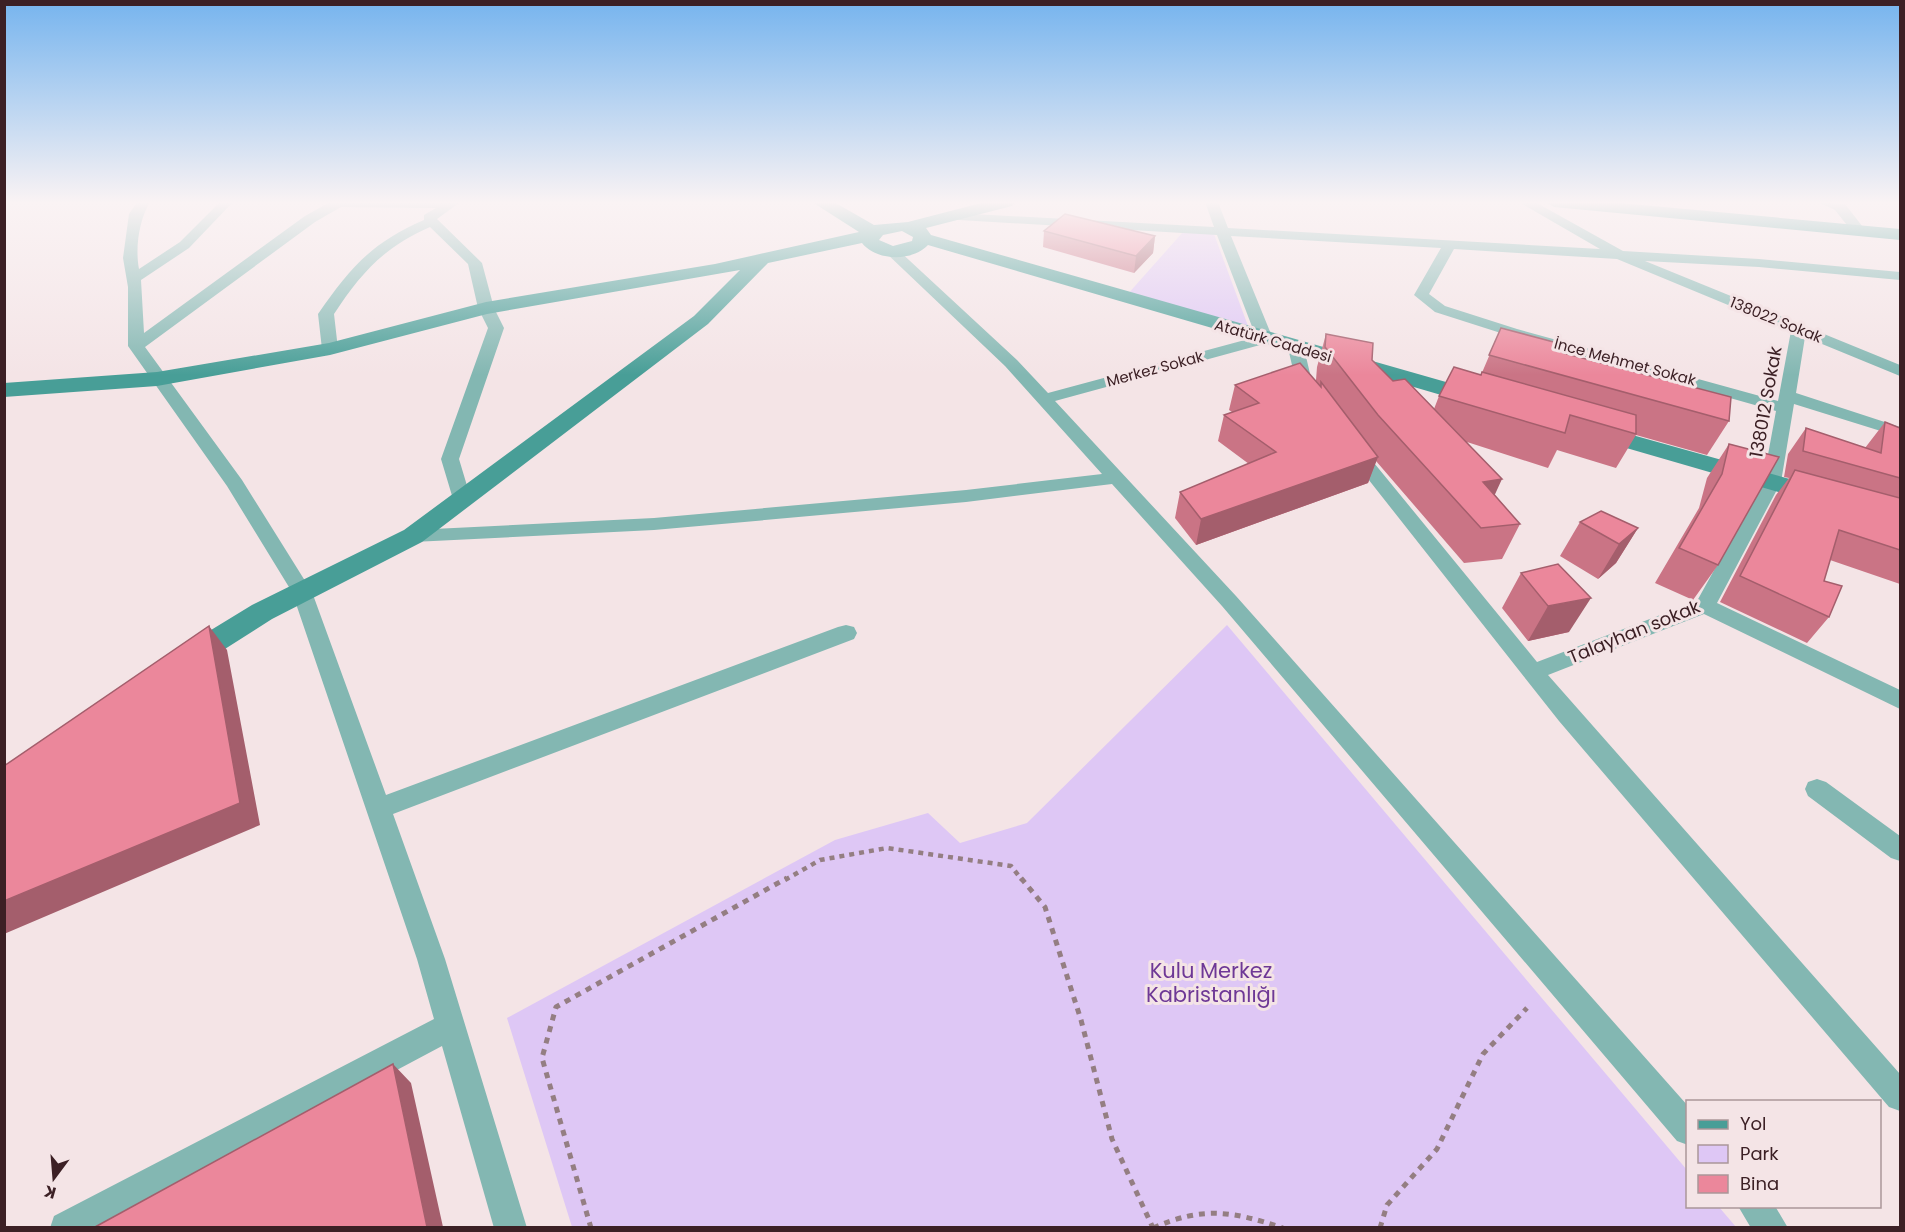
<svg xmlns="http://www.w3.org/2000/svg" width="1905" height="1232" font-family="Poppins,sans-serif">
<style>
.green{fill:#dec7f5}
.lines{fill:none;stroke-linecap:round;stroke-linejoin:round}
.path-far1{stroke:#947e82;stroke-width:4.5;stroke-dasharray:5 5;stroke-linecap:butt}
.path{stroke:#947e82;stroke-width:5;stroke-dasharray:6 6;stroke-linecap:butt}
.street{fill:#83b7b2;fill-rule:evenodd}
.secondary{fill:#489e97;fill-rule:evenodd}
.wall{fill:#ca7485}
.shaded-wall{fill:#a45e6c}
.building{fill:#eb879b;stroke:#a45e6c;stroke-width:1.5}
.labels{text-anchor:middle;stroke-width:6;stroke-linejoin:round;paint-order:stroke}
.far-street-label{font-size:15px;fill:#3c2025;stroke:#f4e4e6}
.street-label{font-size:18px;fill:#3c2025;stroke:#f4e4e6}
.near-park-label{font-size:21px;fill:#6e3896;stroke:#f4e4e6}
</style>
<rect width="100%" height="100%" fill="#f4e4e6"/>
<path class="green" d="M1183 232 1214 234 1248 326 1127 295Z
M1227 625 1687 1170 1688 1206 1719 1207 1736 1227H572L507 1018 835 840 928 813 960 843 1027 823Z"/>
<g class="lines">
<path class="path-far1" d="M785 880 820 860 887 848 1011 866 1022 880"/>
<path class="path" d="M1021 878 1045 907 1081 1020 1112 1139 1153 1228
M591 1228 542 1058 556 1007 787 878
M1153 1228C1203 1206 1232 1211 1283 1228
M1380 1228 1387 1205 1437 1149 1483 1054 1527 1008"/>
<path class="street" d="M137 202H150C139 220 135 248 139 269L180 242 220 202H233L189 248 141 280 144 333 305 216 330 202 459 203 437 219 482 263 494 308 504 328 459 459 471 499 469 503H455L453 499 441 459 488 328 478 308 468 264 430 227C384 247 361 273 334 314L338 349 330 354 322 349 318 314C350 268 371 243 424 220V215L436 208 341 207 315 222 145 347 242 480 312 592 386 795 838 627 846 625 854 627 857 633 854 639 393 814 445 959 527 1228H494L442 1046 100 1228H50L54 1216 434 1019 417 959 292 592 227 486 128 346V287L123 258 129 214Z
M1205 202H1218L1228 228 1600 249 1519 202H1535L1623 251 1759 259 1900 272V280L1759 267 1645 261 1900 365V376L1805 337 1796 393 1900 427V437L1794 404 1781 482 1717 603 1900 690V709L1704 614 1548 675 1900 1074V1111L1889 1107 1559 721 1346 451 1349 447H1361L1537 662 1697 601 1763 482 1776 411 1507 335 1435 312 1414 295 1441 248 1231 236 1273 339 1271 342 1055 401 1236 596 1688 1106V1145L1677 1141 1222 606 1112 484 966 502 654 530 413 542 406 541 403 536 406 531 413 530 654 518 966 490 1102 474 1005 366 884 251 891 247 896 248 1017 360 1048 393 1256 337 1217 235 959 220 952 216 954 213 1214 227ZM1454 249 1617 259 1791 331 1778 401 1517 329 1445 306 1429 294Z
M1818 202 1845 204 1866 231 1864 234H1854L1835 210Z
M1296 343 1304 348 1311 378 1318 389 1316 393H1304L1295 378 1288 348Z
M1817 779 1826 782 1900 836V861L1891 858 1808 796 1805 789 1808 782Z
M1738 1206H1775L1788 1228H1751Z"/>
<path class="secondary" d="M812 202H834L874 225 908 222 985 202H1015L1012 206 926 228 931 235 1488 394 1491 399 1488 404H1472L928 245C912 262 876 261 862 243L768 263 708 324 422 542 272 619 195 668 185 671 175 668 170 660 175 652 252 605 404 530 694 316 740 270 487 314 330 355 157 386 4 397V383L157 372 329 343 486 302 715 264 859 232ZM902 231 913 237 912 241 893 246 879 240 883 235Z
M1545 202H1610L1900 229V240L1554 207Z
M1593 424 1829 490 1833 496 1829 502 1820 504 1585 436 1581 431 1585 426Z"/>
</g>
<path class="wall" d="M1044 231 1155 236 1153 253 1134 273 1043 247Z
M1501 328 1729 421 1707 455 1636 435 1616 468 1557 450 1548 468 1467 442 1495 495 1520 524 1502 559 1464 563 1376 461 1368 483 1196 545 1175 518 1180 492 1249 464 1218 441 1224 415 1232 412 1229 410 1235 385 1316 380 1317 367 1326 334 1372 360 1393 381 1434 409 1439 396 1481 375Z
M1885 422 1900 428V584L1830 560 1824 581 1829 617 1807 643 1720 602 1776 495 1789 478 1784 477 1788 454 1806 428 1865 448Z
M1729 444 1718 565 1693 600 1655 583 1699 508 1707 478Z
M1580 522 1638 528 1616 563 1598 579 1560 556Z
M1521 573 1569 632 1528 641 1502 608Z"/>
<path class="shaded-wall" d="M1155 236 1153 253 1134 273 1136 256Z
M1378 457 1368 483 1196 545 1201 519Z
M1502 479 1486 514 1483 482Z
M1638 528 1616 563 1598 579 1619 544Z
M1591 598 1569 632 1528 641 1548 606Z
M209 626 227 650 260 825 4 934V901Z
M393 1064 411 1083 443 1227H427Z"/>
<path class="building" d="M1065 214 1155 236 1136 256 1044 231Z
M1501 328 1565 345 1563 353 1731 397 1729 421 1489 355Z
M1326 334 1373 343 1372 360 1393 381 1405 379 1502 479 1483 482 1520 524 1481 528 1378 415 1325 347Z
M1300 363 1321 387V382L1378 457 1201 519 1180 492 1276 452 1224 415 1259 403 1235 385Z
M1454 367 1481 375 1482 372 1636 415V434L1570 415 1565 433 1439 396Z
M1885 422 1900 428V478L1803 451 1806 428 1881 453Z
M1729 444 1779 457 1718 565 1679 548 1722 474Z
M1795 470 1900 498V550L1839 530 1824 581 1842 586 1829 617 1740 576Z
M1601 511 1638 528 1619 544 1580 522Z
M1558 564 1591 598 1548 606 1521 573Z
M209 626 240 803 4 901V766Z
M393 1064 427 1227H95Z"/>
<linearGradient id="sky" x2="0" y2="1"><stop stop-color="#76b4ee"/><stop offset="0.54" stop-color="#faf3f4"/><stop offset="1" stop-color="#faf3f4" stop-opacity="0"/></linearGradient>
<rect width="1905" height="375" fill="url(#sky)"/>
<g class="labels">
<g class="far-street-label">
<text transform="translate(1776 320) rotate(22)" y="5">138022 Sokak</text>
<text transform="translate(1273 341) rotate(16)" y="5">Atatürk Caddesi</text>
<text transform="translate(1625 362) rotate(15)" y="5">İnce Mehmet Sokak</text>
<text transform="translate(1155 369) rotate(-15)" y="5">Merkez Sokak</text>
</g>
<g class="street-label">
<text transform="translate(1766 402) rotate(-80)" y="6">138012 Sokak</text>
<text transform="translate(1634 632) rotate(-22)" y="6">Talayhan sokak</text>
</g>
<g class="near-park-label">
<text x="1211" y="978">Kulu Merkez<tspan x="1211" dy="24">Kabristanlığı</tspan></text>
</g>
</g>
<rect width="1905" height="1232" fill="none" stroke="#3c2025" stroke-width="12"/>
<rect x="1686" y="1100" width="195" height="108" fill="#f4e4e6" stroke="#aa9699" stroke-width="1.5"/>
<rect x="1698" y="1120" width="30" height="9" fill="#489e97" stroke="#aa9699" stroke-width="1.5"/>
<text x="1740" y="1130" font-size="18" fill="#3c2025">Yol</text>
<rect x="1698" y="1145" width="30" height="18" fill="#dec7f5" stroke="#aa9699" stroke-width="1.5"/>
<text x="1740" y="1160" font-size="18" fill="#3c2025">Park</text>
<rect x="1698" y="1175" width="30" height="18" fill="#eb879b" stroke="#aa9699" stroke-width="1.5"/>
<text x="1740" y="1190" font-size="18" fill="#3c2025">Bina</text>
<g transform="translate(54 1178) rotate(196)" stroke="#f4e4e6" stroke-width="4.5" paint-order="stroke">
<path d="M0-4.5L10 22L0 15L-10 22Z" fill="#3c2025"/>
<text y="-9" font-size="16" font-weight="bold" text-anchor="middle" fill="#3c2025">K</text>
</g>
</svg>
